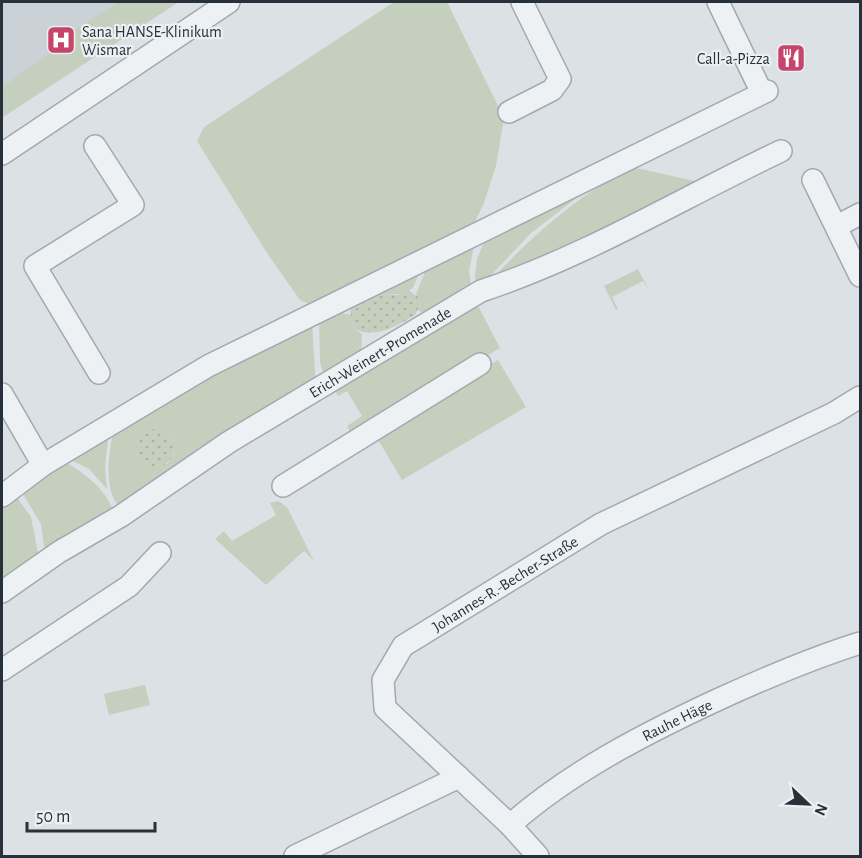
<svg xmlns="http://www.w3.org/2000/svg" width="862" height="858" font-family="'Alegreya Sans',sans-serif">
<style>
.built{fill:#cad1d7}
.grass{fill:#c5cfbe;fill-rule:evenodd}
.park{fill:url(#park-dots)}
.lines{fill:none;stroke-linecap:round;stroke-linejoin:round}
.minor-casing{stroke:#a2a9af;stroke-width:24}
.minor{stroke:#eef1f4;stroke-width:21}
.labels{text-anchor:middle;stroke-width:4.5;stroke-linejoin:round;paint-order:stroke}
.poi-label{font-size:16px;fill:#27313b;stroke:#ebf0f3;text-anchor:start}
.street-label{font-size:16px;fill:#27313b;stroke:#ebf0f3}
</style>
<defs>
<pattern id="park-dots" width="8" height="8" patternUnits="userSpaceOnUse" patternTransform="scale(1.5)"><rect width="8" height="8" fill="#c5cfbe"/><path d="M2 2h.1M6 6h.1" fill="none" stroke="#a9b2a4" stroke-width="1.8" stroke-linecap="round"/></pattern>
</defs>
<rect width="100%" height="100%" fill="#dce1e6"/>
<path class="built" d="M2 2H179L2 118Z"/>
<path class="grass" d="M118 2H178L2 117V87L51 52 73 31Z
M394 2H447L504 118 496 166 484 203 471 230 316 307 300 300 267 253 197 141 204 127Z
M632 167 708 184 487 284C530 238 576 196 632 167Z
M591 187 531 233 479 288 475 278 477 259 485 240Z
M474 246 469 271 472 292 431 316 417 310 420 304 416 294 429 262Z
M421 268 413 288 403 294H384L352 309 345 304Z
M638 269 650 292 643 281 612 297 618 309 616 310 604 286Z
M475 300 500 348 353 437 347 426 362 416 347 391 338 396 332 386Z
M328 310 351 315 353 328 362 334 361 353 325 380 320 362 319 314Z
M312 321 315 374 319 383 138 498 117 504C103 484 110 453 113 429ZM170 435 174 453 167 464 136 451 139 437Z
M498 360 526 407 402 480 374 433Z
M109 431 105 466 107 489 89 469 63 456Z
M61 459C83 473 103 485 113 510L45 552 41 524 22 492Z
M16 496 31 517 39 558 2 589V497Z
M278 501 287 507 314 561 304 551 266 585 215 539 224 531 232 541 276 515 270 503Z
M145 685 150 705 109 715 104 694Z"/>
<path class="park" d="M408 290 418 297 420 304 415 315C398 326 372 340 353 328L350 310 384 294 398 295Z
M136 448a19 19 0 1 1 38 0a19 19 0 1 1-38 0Z"/>
<g class="lines">
<g class="minor-casing">
<g id="minor">
<path d="M718 2 762 93"/>
<path d="M509 112 552 90 560 79 522 2"/>
<path d="M95 146 133 205 35 266 99 373"/>
<path d="M2 154 229 2"/>
<path d="M813 180 860 276"/>
<path d="M837 226 860 214"/>
<path d="M2 394 43 465"/>
<path d="M283 486 480 364"/>
<path d="M2 496 43 465 208 366 767 91"/>
<path id="s1" d="M2 592 59 552 121 516 229 442 481 291C585 257 682 198 781 151"/>
<path d="M2 670 129 586 160 553"/>
<path id="s2" d="M510 825C570 772 644 734 717 700 765 678 809 659 860 643"/>
<path d="M295 856 459 777"/>
<path id="s3" d="M538 856 510 825 385 708 383 680 403 646 601 524 834 413 860 397"/>
</g>
</g>
<use href="#minor" class="minor"/>
</g>
<defs>
<g id="hospital-square" transform="scale(1.5)"><rect x="-9" y="-9" width="18" height="18" rx="4" fill="#c7456c" stroke="#ebf0f3"/><path d="M-5-5h3v3.5h4V-5h3V5h-3V1.5h-4V5h-3Z" fill="#fff"/></g>
<g id="restaurant-square" transform="scale(1.5)"><rect x="-9" y="-9" width="18" height="18" rx="4" fill="#c7456c" stroke="#ebf0f3"/><path d="M-5-6h1v4h1v-4h1v4h1v-4h1v5L-1.5 .5V6h-2V.5L-5-1ZM5-6V6H3V1.5H1.5Q1.5-4 5-6Z" fill="#fff"/></g>
</defs>
<g fill-rule="evenodd">
<use href="#hospital-square" x="61" y="40"/>
<use href="#restaurant-square" x="791" y="58"/>
</g>
<g class="labels">
<g class="poi-label">
<text x="82" y="37">Sana HANSE-Klinikum<tspan x="82" dy="18">Wismar</tspan></text>
<text x="770" y="64" text-anchor="end">Call-a-Pizza</text>
</g>
<g class="street-label">
<text dy="6" stroke="none"><textPath href="#s1" startOffset="448">Erich-Weinert-Promenade</textPath></text>
<text dy="6" stroke="none"><textPath href="#s3" startOffset="400">Johannes-R.-Becher-Straße</textPath></text>
<text dy="6" stroke="none"><textPath href="#s2" startOffset="198">Rauhe Häge</textPath></text>
</g>
</g>
<rect width="862" height="858" fill="none" stroke="#27313b" stroke-width="6"/>
<g transform="translate(808 804) rotate(113)" stroke="#ebf0f3" stroke-width="4.5" paint-order="stroke">
<path d="M0-4.5L10 22L0 15L-10 22Z" fill="#27313b"/>
<text y="-9" font-size="16" font-weight="bold" text-anchor="middle" fill="#27313b">N</text>
</g>
<path d="M27 822v9h128v-9" fill="none" stroke="#27313b" stroke-width="3"/>
<text x="36" y="822" font-size="18" fill="#27313b" stroke="#ebf0f3" stroke-width="4.5" paint-order="stroke">50 m</text>
</svg>
